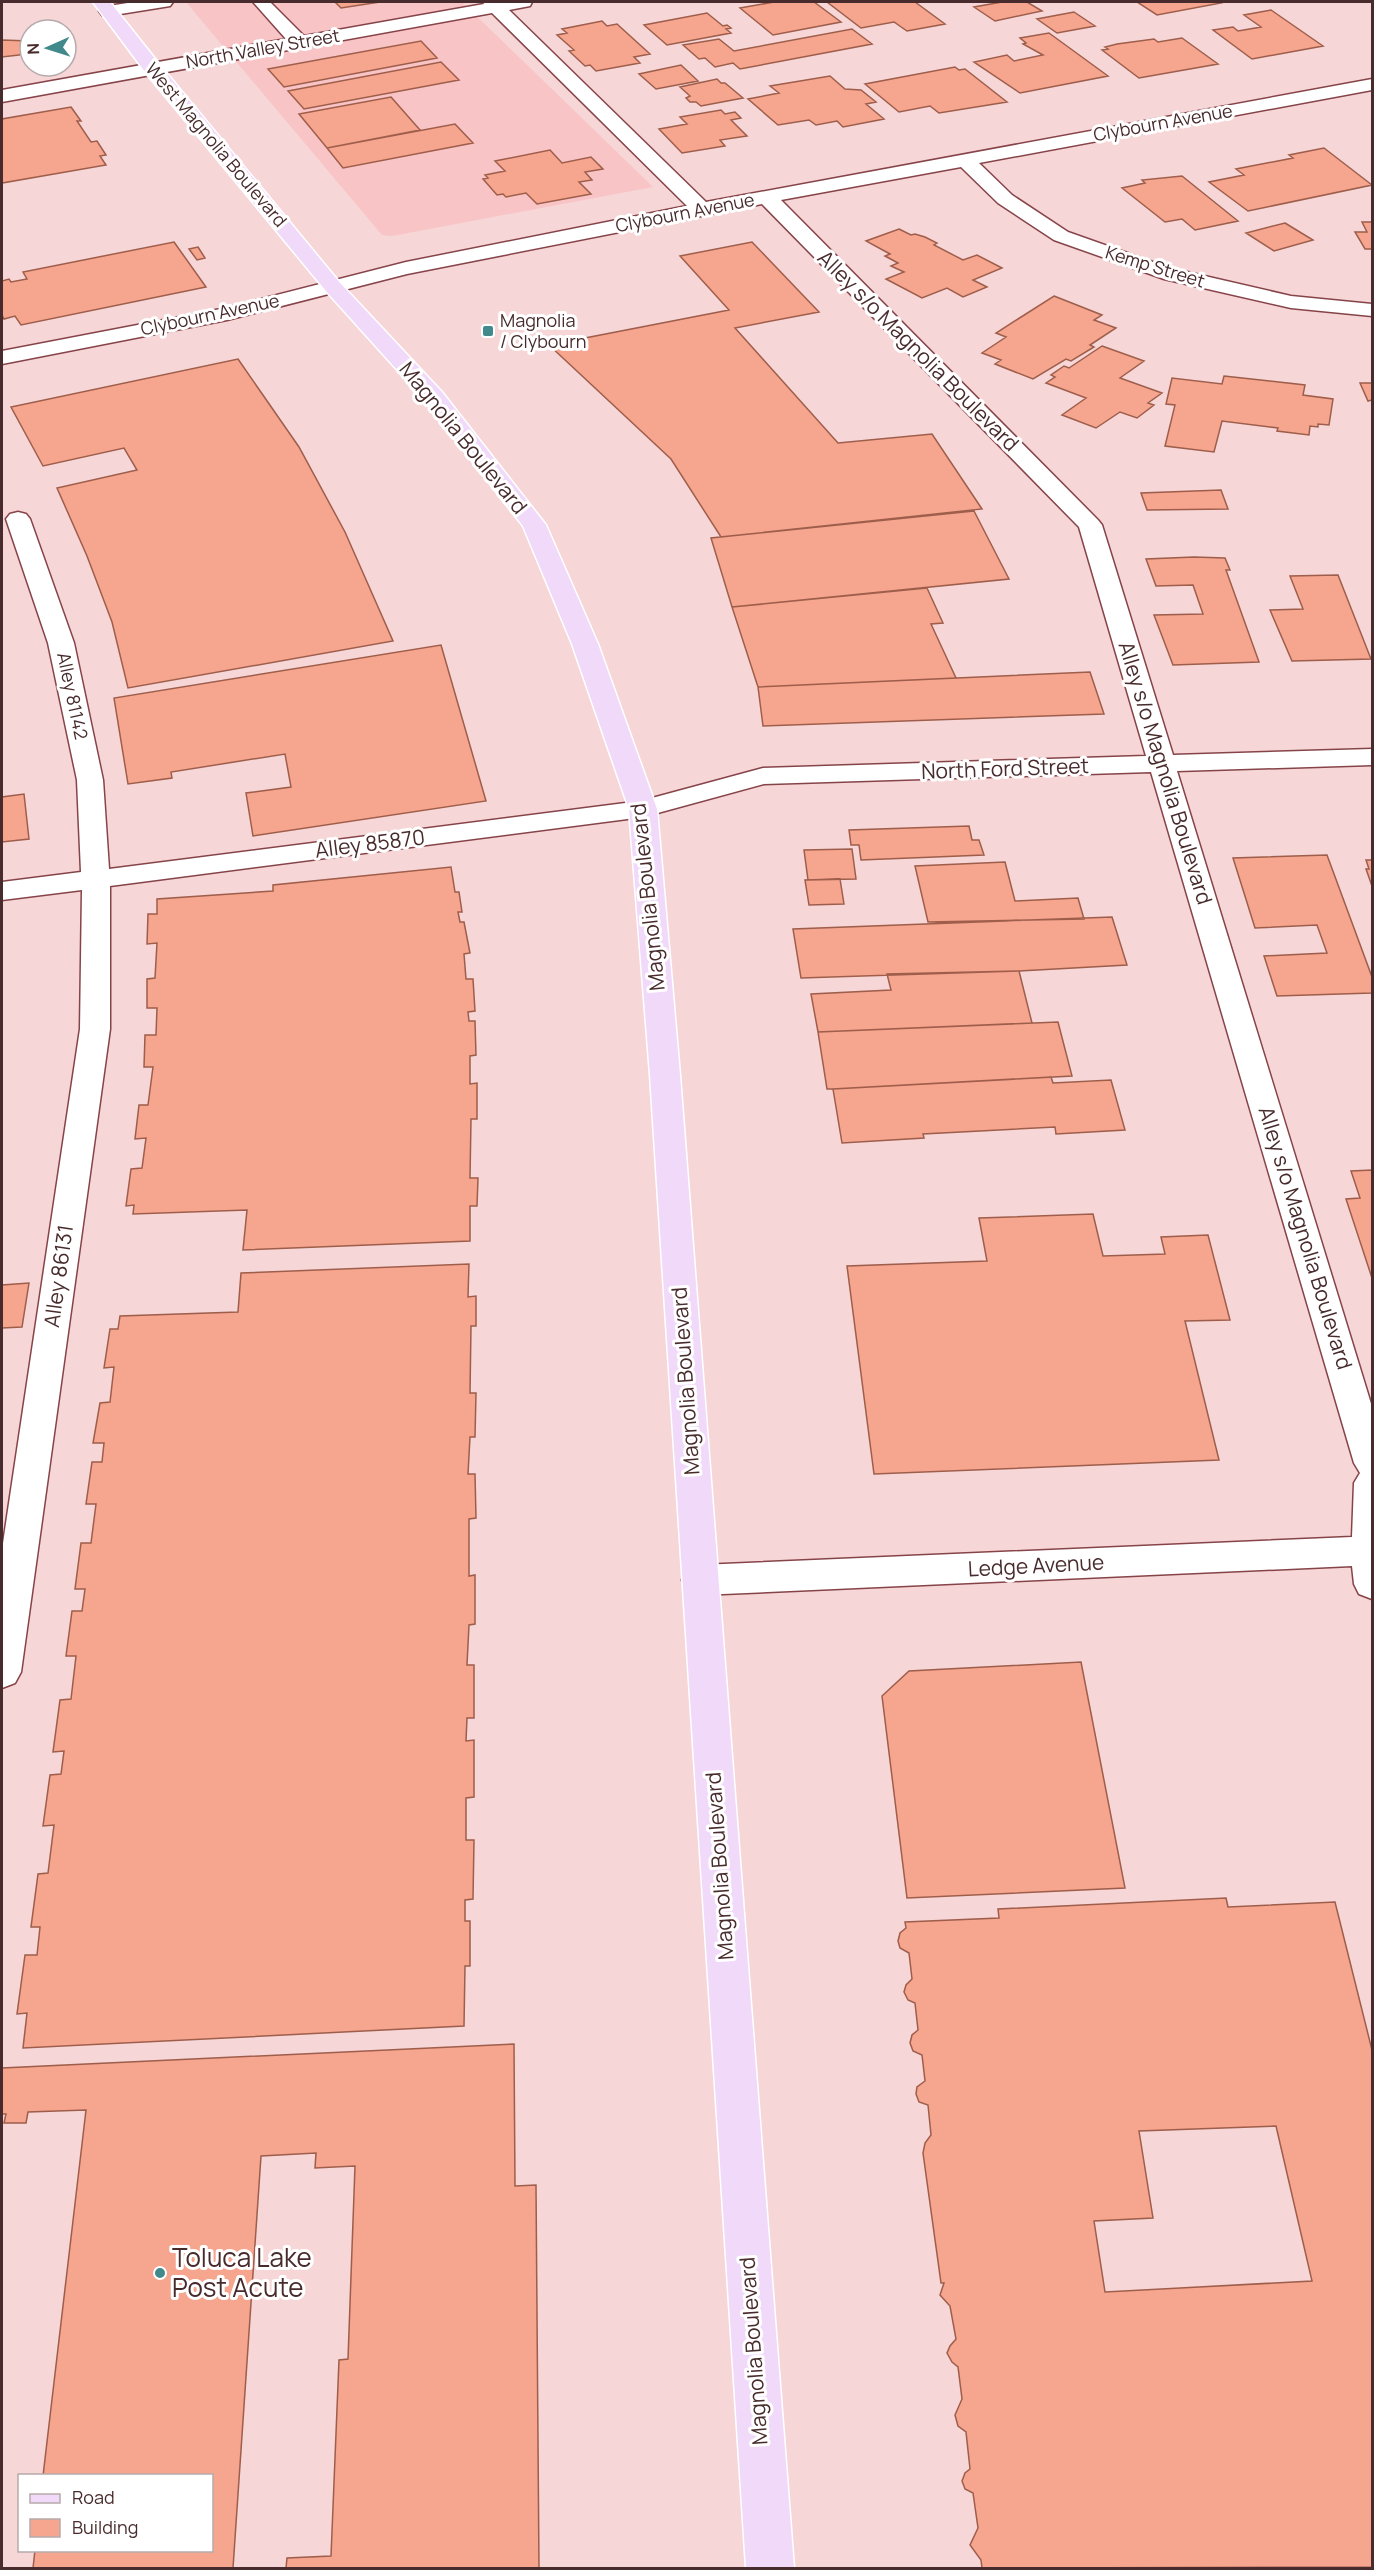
<svg xmlns="http://www.w3.org/2000/svg" width="1374" height="2570" font-family="Manrope,sans-serif">
<style>
.built{fill:#f8c4c5}
.building{fill:#f6a58e;stroke:#9e5e4b;stroke-width:1.5;fill-rule:evenodd}
.lines{fill:none;stroke-linecap:round;stroke-linejoin:round}
.minor-casing{stroke:#864449;stroke-width:3}
.major-casing{stroke:#fff;stroke-width:3}
.minor{fill:#fff;fill-rule:evenodd}
.major{fill:#f1d9fa;fill-rule:evenodd}
.poi-dot{fill:#41898a;stroke:#fff;stroke-width:2}
.labels{text-anchor:middle;stroke-width:6;stroke-linejoin:round;paint-order:stroke}
.far-street-label{font-size:18px;fill:#482b2c;stroke:#fff}
.far-poi-label{font-size:18px;fill:#482b2c;stroke:#fff;text-anchor:start}
.street-label{font-size:21px;fill:#482b2c;stroke:#fff}
.near-poi-label{font-size:26px;fill:#482b2c;stroke:#fff;text-anchor:start}
</style>
<rect width="100%" height="100%" fill="#f6d6d7"/>
<path class="built" d="M186 2H462L653 187 392 236 382 235Z"/>
<path class="building" d="M335 2H380L341 8Z
M774 2H814L841 22 773 35 740 8Z
M827 2H915L945 24 907 31 894 22 861 28Z
M1002 2H1027L1042 11 995 21 974 7Z
M1137 2H1219L1221 3 1157 15Z
M1271 10 1323 46 1252 59 1213 30 1233 27 1238 31 1261 27 1244 15Z
M1074 12 1095 26 1057 33 1037 19Z
M707 13 723 26 727 25 731 28 726 29 731 33 667 45 644 25Z
M602 21 607 26 617 24 650 54 634 57 640 63 596 71 590 65 585 66 569 51 574 50 557 35 567 33 562 29Z
M852 29 872 44 740 69 733 63 715 67 705 58 699 59 683 45 719 39 734 51Z
M1049 33 1108 76 1020 93 974 62 1007 55 1014 61 1043 55 1023 44 1026 43 1020 38Z
M1182 38 1218 64 1139 78 1102 50 1108 49 1105 47 1117 44 1154 39 1158 42Z
M2 40 29 41 30 51 19 55 2 57Z
M421 41 437 58 284 87 268 69Z
M441 62 459 80 304 109 288 91Z
M681 65 698 81 656 89 639 74Z
M955 67 959 70 965 69 1007 102 939 113 930 106 899 112 865 84Z
M830 76 845 89 861 90 876 102 866 104 884 119 843 127 837 121 816 125 809 120 778 125 748 99 779 93 770 86Z
M717 79 721 83H725L743 98 701 106 696 102H690L686 98 690 96 680 87Z
M391 97 420 130 327 148 299 114Z
M71 107 81 121H77L91 142 97 141 106 155 100 156 106 165 2 183V119Z
M721 110 725 114 735 112 741 118 731 120 747 136 720 140 725 146 682 153 659 129 687 124 680 117Z
M455 124 473 143 343 168 327 148Z
M1324 148 1372 185 1248 211 1209 182 1244 175 1236 169 1293 158 1289 155Z
M550 150 562 163 591 157 603 169 585 172 592 180 579 182 591 194 537 204 526 193 506 197 503 194 497 195 483 179 488 178 485 175 505 171 495 161Z
M1182 176 1238 221 1195 230 1182 219 1165 222 1122 188 1145 183 1142 180Z
M1362 222H1372V249H1365L1355 232H1367Z
M1285 223 1313 240 1274 251 1246 233Z
M899 229 911 235 915 234 925 237 937 243 934 245 963 260 977 255 1002 268 973 280 987 287 963 297 947 288 922 298 886 279 904 272 891 266 898 263 885 256 890 254 866 241Z
M174 242 206 287 21 325 15 316 4 319 2 315V281L9 279 11 282 27 279 23 272Z
M752 242 819 312 735 328 838 443 932 434 982 509 721 537 671 459 549 345 729 310 680 256Z
M198 247 205 258 197 260 189 249Z
M1054 296 1102 315 1094 320 1116 328 1090 345 1094 347 1071 361 1066 359 1033 379 995 364 1001 360 982 353 1006 337 996 333Z
M1102 346 1144 361 1120 378 1162 393 1148 403 1154 405 1137 418 1120 412 1096 428 1062 415 1086 398 1046 383 1055 377 1051 375 1064 366 1069 368Z
M238 359 299 447 345 532 393 641 128 688 112 622 87 556 57 488 137 470 124 448 43 466 11 407Z
M1224 376 1305 385 1303 395 1333 399 1329 425 1318 424V427L1310 426 1309 435 1277 431 1278 428 1222 421 1214 452 1165 446 1175 405 1166 404 1172 378 1222 384Z
M1360 383H1372V400L1368 401Z
M1221 490 1228 509 1147 510 1141 493Z
M974 511 1009 579 732 607 711 538Z
M1194 557 1225 558 1230 570H1226L1259 662 1173 665 1154 615 1203 614 1193 585 1156 586 1146 559Z
M1338 575 1371 659 1292 661 1270 610 1303 609 1290 576Z
M927 588 943 623 931 624 956 678 758 687 732 607Z
M441 645 486 801 253 836 246 793 291 787 285 754 171 772 172 778 128 784 114 698Z
M1090 672 1104 714 763 726 758 687Z
M24 794 29 839 2 842V797Z
M969 826 972 840H979L984 855 861 860 859 845H851L849 830Z
M852 849 856 879 808 880 804 850Z
M1327 855 1372 977V993L1277 996 1264 956 1327 953 1317 925 1255 928 1233 858Z
M1366 860H1372V886L1366 869H1369Z
M1005 862 1015 901 1078 898 1084 919 928 922 915 866Z
M451 867 455 892H459L462 912H458L460 922H464L470 953 464 954 466 979H473L475 1011 468 1012 469 1021H475L476 1055 470 1056V1084L477 1083V1119H471L470 1178H478L477 1206H470V1241L243 1250 247 1210 133 1214 134 1205 126 1206 131 1169 142 1168 146 1138 135 1139 139 1105H148L153 1067H144L145 1035H156L157 1008H147V979L155 978 157 943 147 944 148 914H157V899L273 891V885Z
M840 879 844 904 809 905 805 880Z
M1112 917 1127 965 1019 971 801 978 793 929Z
M1019 971 1032 1023 818 1032 811 994 891 990 887 974Z
M1058 1022 1072 1076 833 1089H827L818 1032Z
M1051 1077 1053 1083 1111 1080 1125 1130 1056 1134 1055 1127 923 1134 924 1138 842 1143 833 1089Z
M1372 1170V1278L1346 1199 1360 1198 1351 1171Z
M1093 1214 1103 1256 1165 1254 1161 1237 1208 1235 1230 1320 1185 1321 1219 1460 874 1474 847 1266 987 1261 979 1218Z
M469 1264 468 1297 476 1296V1326H471L470 1393H476L475 1437H470L468 1474H475L476 1518 469 1519V1576L475 1575V1624L469 1625 467 1665H474V1718H467L466 1741 474 1740V1797L466 1798V1840H474L473 1899 465 1900V1921H470V1966H465L464 2026 23 2048 27 2013 17 2014 25 1955H37L40 1927H31L38 1874 48 1873 54 1825 43 1826 50 1775 61 1774 64 1751 53 1752 60 1700 71 1699 76 1656H66L72 1611H82L85 1589H75L81 1543H91L96 1504H86L92 1462H102L104 1443H93L100 1403 110 1402 114 1367 104 1368 110 1329H118L120 1316 238 1312 241 1273Z
M29 1283 22 1327 2 1328V1285Z
M1081 1662 1125 1888 907 1898 882 1696 909 1671Z
M1226 1898 1228 1907 1335 1902 1372 2050V2567L982 2568 981 2560 970 2545 978 2528 973 2493 965 2489 962 2481 965 2473 970 2469 966 2432 958 2426 955 2415 962 2399 958 2367 952 2362 947 2353 950 2346 956 2339 950 2306 940 2295 944 2283H941L923 2153 925 2143 931 2135 928 2105 919 2102 916 2094 917 2087 925 2081 922 2055 913 2051 910 2043 912 2035 918 2030 915 2003 908 2000 904 1992 906 1985 912 1979 909 1953 900 1948 898 1941 900 1933 906 1928 905 1922 999 1918 998 1909ZM1276 2126 1312 2281 1105 2292 1094 2221 1153 2218 1139 2131Z
M514 2044 515 2186 536 2185 539 2568H286L287 2558 331 2556 339 2360 348 2359 355 2166 315 2168 316 2153 261 2156 233 2568H33L35 2550H212V2476H43L86 2110 28 2112 26 2123H4L6 2114H2V2068Z"/>
<g class="lines">
<g class="minor-casing">
<path id="minor" d="M134 2H173L170 6 164 7 108 16 102 15 99 11 102 7Z
M253 2H270L304 36 484 4 483 2H532L530 6 509 10 706 202 1372 79V90L979 163 1012 195 1068 232 1170 268 1291 296 1372 304V316L1291 308 1164 279 1054 240 998 203 961 167 781 200 1098 520 1102 525 1173 755 1372 749V765L1177 771 1372 1407V1599L1359 1594 1354 1584 1352 1566 700 1595 687 1590 682 1580 687 1570 700 1565 1352 1537 1354 1483 1360 1473 1354 1463 1151 772 764 784 643 817 110 886V1029L21 1672 15 1683 2 1688V1550L80 1029 82 890 2 900V882L81 872 77 780 48 643 6 519 10 514 18 512 26 514 30 519 74 643 103 780 109 869 641 801 763 768 1146 756 1079 527 762 204 407 274 227 320 2 364V351L226 308 406 262 687 206 492 13 2 102V90L286 39Z"/>
</g>
<g class="major-casing">
<path id="major" d="M93 2H110L160 65 340 283 442 392 546 525 598 644 657 809 680 1075 794 2568H746L650 1075 629 809 572 644 523 526 426 402 326 291 146 73Z"/>
</g>
<use href="#minor" class="minor"/>
<use href="#major" class="major"/>
</g>
<g class="poi-dot">
<rect x="482" y="325" width="12" height="12" rx="3"/>
<circle cx="160" cy="2273" r="6"/>
</g>
<g class="labels">
<g class="far-street-label">
<text transform="translate(263 49) rotate(-10)" y="6">North Valley Street</text>
<text transform="translate(1163 123) rotate(-10)" y="6">Clybourn Avenue</text>
<text transform="translate(216 145) rotate(50)" y="6">West Magnolia Boulevard</text>
<text transform="translate(685 213) rotate(-11)" y="6">Clybourn Avenue</text>
<text transform="translate(1155 267) rotate(17)" y="6">Kemp Street</text>
<text transform="translate(210 315) rotate(-12)" y="6">Clybourn Avenue</text>
<text transform="translate(72 696) rotate(78)" y="6">Alley 81142</text>
</g>
<g class="far-poi-label">
<text x="500" y="327">Magnolia<tspan x="500" dy="21">/ Clybourn</tspan></text>
</g>
<g class="street-label">
<text transform="translate(918 351) rotate(45)" y="7">Alley s/o Magnolia Boulevard</text>
<text transform="translate(463 438) rotate(51)" y="7">Magnolia Boulevard</text>
<text transform="translate(1005 769) rotate(-2)" y="7">North Ford Street</text>
<text transform="translate(1165 773) rotate(73)" y="7">Alley s/o Magnolia Boulevard</text>
<text transform="translate(370 844) rotate(-7)" y="7">Alley 85870</text>
<text transform="translate(648 897) rotate(-96)" y="7">Magnolia Boulevard</text>
<text transform="translate(1305 1238) rotate(73)" y="7">Alley s/o Magnolia Boulevard</text>
<text transform="translate(59 1276) rotate(-82)" y="7">Alley 86131</text>
<text transform="translate(686 1381) rotate(-94)" y="7">Magnolia Boulevard</text>
<text transform="translate(1036 1566) rotate(-3)" y="7">Ledge Avenue</text>
<text transform="translate(720 1866) rotate(-94)" y="7">Magnolia Boulevard</text>
<text transform="translate(754 2351) rotate(-94)" y="7">Magnolia Boulevard</text>
</g>
<g class="near-poi-label">
<text x="172" y="2267">Toluca Lake<tspan x="172" dy="30">Post Acute</tspan></text>
</g>
</g>
<rect width="1374" height="2570" fill="none" stroke="#482b2c" stroke-width="6"/>
<rect x="18" y="2474" width="195" height="78" fill="#ffffff" stroke="#b6aaab" stroke-width="1.5"/>
<rect x="30" y="2494" width="30" height="9" fill="#f1d9fa" stroke="#b6aaab" stroke-width="1.5"/>
<text x="72" y="2504" font-size="18" fill="#482b2c">Road</text>
<rect x="30" y="2519" width="30" height="18" fill="#f6a58e" stroke="#b6aaab" stroke-width="1.5"/>
<text x="72" y="2534" font-size="18" fill="#482b2c">Building</text>
<g transform="translate(48 48) rotate(267)"><circle r="28" fill="#ffffff" stroke="#b6aaab" stroke-width="1.5"/>
<path d="M0-4.5L10 22L0 15L-10 22Z" fill="#41898a"/>
<text y="-9" font-size="16" font-weight="bold" text-anchor="middle" fill="#482b2c">N</text>
</g>
</svg>
